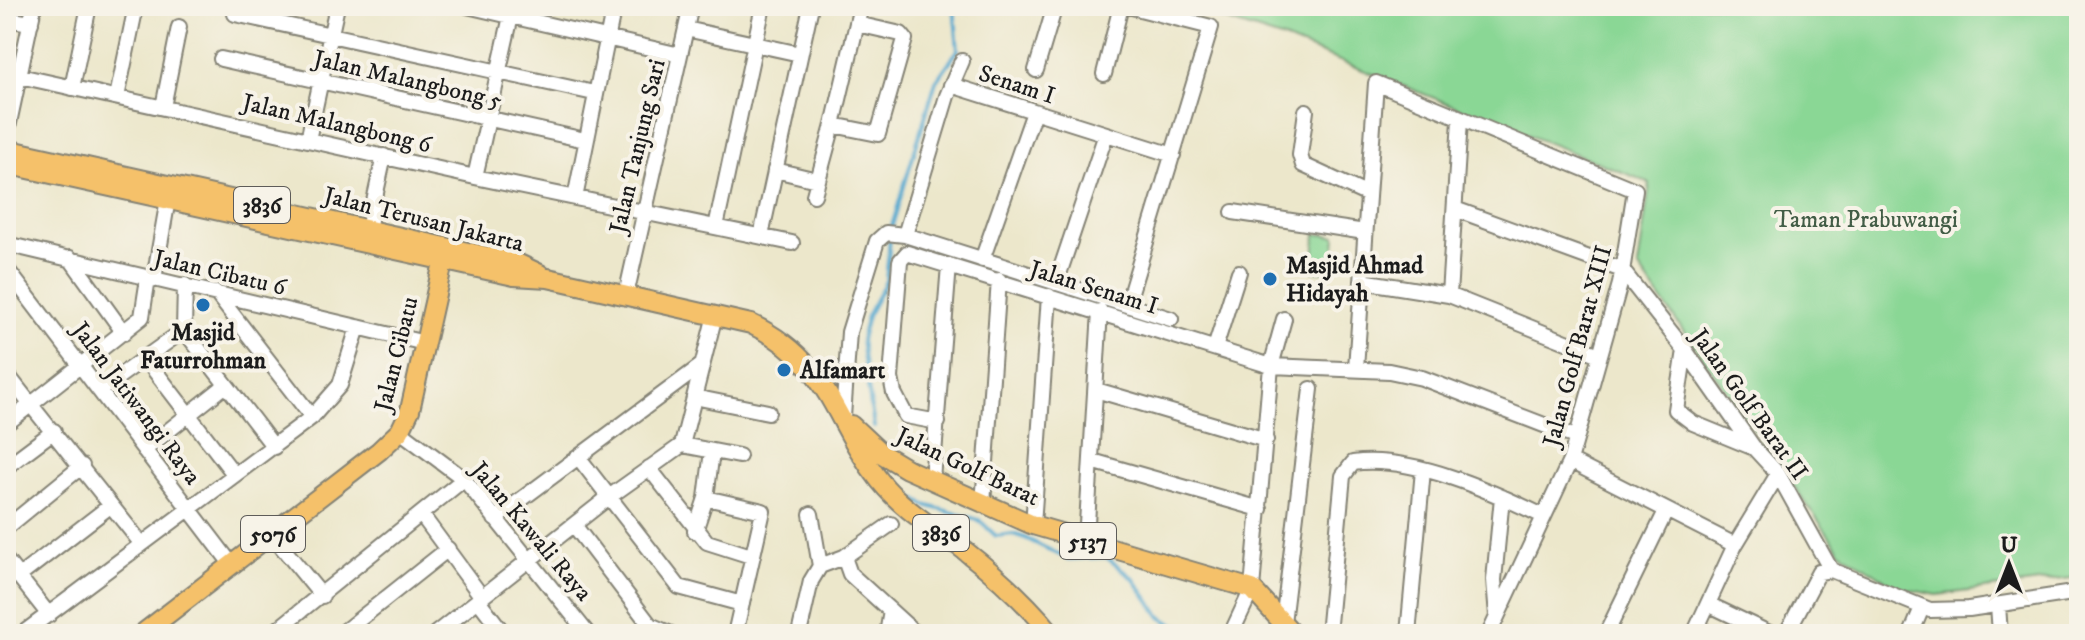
<svg xmlns="http://www.w3.org/2000/svg" width="2085" height="640" font-family="'IM FELL DW Pica',serif">
<style>
.green{fill:#8ad795;stroke:#537a58;stroke-width:2}
.lines{fill:none;stroke-linecap:round;stroke-linejoin:round}
.stream{stroke:#52a7ce;stroke-width:4}
.minor-casing{stroke:#848274;stroke-width:18}
.major-casing{stroke:#848274;stroke-width:22}
.minor{stroke:#fff;stroke-width:14}
.major{stroke:#f5c16b;stroke-width:18}
.poi-dot{fill:#1f6fb2;stroke:#f7f3e8;stroke-width:3}
.labels{text-anchor:middle;stroke-width:8;stroke-linejoin:round;paint-order:stroke}
.shield{fill:#f7f3e8;stroke:#5e5c59;stroke-width:2}
.shield-label{font-size:22px;font-weight:bold;fill:#1c1c1c}
.street-label{font-size:24px;fill:#1c1c1c;stroke:#f7f3e8}
.park-label{font-size:24px;fill:#425d46;stroke:#f7f3e8}
.poi-label{font-size:24px;font-weight:bold;fill:#1c1c1c;stroke:#f7f3e8;text-anchor:start}
</style>
<rect width="100%" height="100%" fill="#f7f3e8"/>
<filter id="ink" filterUnits="userSpaceOnUse"><feTurbulence type="fractalNoise" baseFrequency=".0125" numOctaves="2"/><feDisplacementMap in="SourceGraphic" scale="16" xChannelSelector="R" yChannelSelector="G"/><feConvolveMatrix kernelMatrix="1 2 1 2 8 2 1 2 1" color-interpolation-filters="sRGB"/></filter>
<filter id="wash" filterUnits="userSpaceOnUse"><feTurbulence type="fractalNoise" baseFrequency=".006" numOctaves="4" result="noise"/><feDisplacementMap in="SourceGraphic" scale="32" xChannelSelector="R" yChannelSelector="G"/><feGaussianBlur stdDeviation="1.8" result="paint"/><feColorMatrix in="noise" values="0 0 0 0 0 0 0 0 0 0 0 0 0 0 0 0 0 1.4 0 .05"/><feComposite in="paint" operator="in"/></filter>
<g filter="url(#wash)">
<rect width="100%" height="100%" fill="#ece7cb"/>
<path class="green" d="M1181 6H2079V577L1937 595 1896 587 1840 551 1638 267 1650 183 1284 39Z
M1316 234 1336 236 1333 272 1313 271Z"/>
<g class="lines">
<path class="stream" d="M891 229 936 81 958 50 954 6
M874 427 861 340 867 316 886 281 890 238
M900 489 925 505 979 520 996 536 1013 534 1025 538 1068 559 1106 557 1133 578 1161 617 1172 624 1211 634"/>
</g>
</g>
<g filter="url(#ink)">
<g class="lines">
<g class="minor-casing">
<path id="minor" d="M467 6 680 55
M235 14 594 93
M6 19 31 23
M857 24 901 34 905 39 878 134 833 125 861 6
M686 29 800 54
M221 59 585 140
M1036 70 1055 6
M6 73 475 177 792 243
M1104 74 1121 6
M951 85 1173 155
M72 88 89 6
M117 97 136 6
M163 107 179 27
M1306 111 1300 155 1303 165 1368 195
M6 137 34 6
M308 140 337 6
M775 170 817 180
M475 177 511 16
M814 195 833 125
M575 198 614 6
M1455 209 1622 270 1685 350 1754 448 1778 474 1831 570
M1233 212 1365 232
M716 227 763 6
M368 229 384 156
M905 235 947 96 962 61
M761 236 811 6
M6 244 425 343
M70 258 124 333
M982 260 1034 112
M6 268 232 565
M154 279 168 199
M1362 281 1449 295 1599 355
M1056 283 1106 134
M216 293 312 417
M626 295 691 6
M1449 295 1460 120
M1127 305 1211 27 1128 6
M184 330 274 447
M1215 348 1239 272
M1685 350 1676 410 1693 423 1754 448
M145 358 234 474
M1356 368 1376 83 1635 190 1620 284 1570 461 1489 634
M6 373 31 405
M100 390 184 330 185 285
M1096 390 1266 440
M694 397 768 412
M35 410 141 543
M843 417 849 332 877 241 886 233 905 235 1171 319
M938 422 906 416 894 393 891 378 900 261 907 253 1271 366 1389 371 1422 378 1575 437
M6 424 142 317 148 278
M400 431 464 479 588 634
M682 445 715 315
M682 445 739 456
M144 450 226 385
M579 458 679 587 742 604
M1092 461 1260 509
M1570 461 1735 545
M6 467 54 431
M649 468 707 542 751 556
M932 480 949 265
M706 498 763 511 735 634
M983 504 999 280
M421 514 482 597
M811 514 820 566
M495 519 702 365
M574 525 650 625 671 634
M1033 525 1049 296
M6 528 82 466
M695 531 706 498 712 451
M272 535 322 596
M1086 540 1100 311
M844 557 850 574 916 634
M6 560 49 615
M1831 570 1930 610 1969 609 2079 592
M18 577 110 506
M478 600 504 634
M1708 604 1771 634
M1998 605 2000 634
M1497 616 1494 580 1502 497
M1283 623 1311 389
M22 634 312 417 340 385 358 327
M272 634 464 479
M341 634 448 549
M435 634 609 497 682 445
M799 634 811 581 820 566 844 557 891 524
M887 634 891 611
M1231 634 1252 589 1271 366 1284 319
M1328 634 1343 476 1353 463C1412 455 1491 491 1543 516
M1408 634 1423 470
M1606 634 1666 511
M1694 634 1735 545 1778 474
M1786 634 1819 572 1831 570
M1911 634 1921 610"/>
</g>
<g class="major-casing">
<path id="major" d="M6 149 517 263 540 274
M6 164 514 276 548 278 751 324C831 362 832 420 880 481 903 510 935 528 964 550 996 575 1026 602 1052 634
M851 425 882 454 907 469 1033 525 1252 589 1293 634
M142 634 379 451 400 431 410 410 446 249"/>
</g>
<use href="#minor" class="minor"/>
<use href="#major" class="major"/>
</g>
</g>
<g class="poi-dot">
<circle cx="1270" cy="279" r="8"/>
<circle cx="203" cy="305" r="8"/>
<circle cx="784" cy="370" r="8"/>
</g>
<g class="labels">
<g class="shield">
<rect x="234" y="187" width="56" height="36" rx="6"/>
<rect x="913" y="515" width="56" height="36" rx="6"/>
<rect x="241" y="516" width="64" height="36" rx="6"/>
<rect x="1060" y="523" width="56" height="36" rx="6"/>
</g>
<g class="shield-label">
<text x="262" y="213">3836</text>
<text x="941" y="541">3836</text>
<text x="273" y="542">5076</text>
<text x="1088" y="549">5137</text>
</g>
<g class="street-label">
<text transform="translate(408 79) rotate(13)" y="8">Jalan Malangbong 5</text>
<text transform="translate(1017 84) rotate(18)" y="8">Senam I</text>
<text transform="translate(337 123) rotate(13)" y="8">Jalan Malangbong 6</text>
<text transform="translate(637 146) rotate(-77)" y="8">Jalan Tanjung Sari</text>
<text transform="translate(424 219) rotate(14)" y="8">Jalan Terusan Jakarta</text>
<text transform="translate(220 272) rotate(13)" y="8">Jalan Cibatu 6</text>
<text transform="translate(1094 287) rotate(17)" y="8">Jalan Senam I</text>
<text transform="translate(1577 346) rotate(-75)" y="8">Jalan Golf Barat XIII</text>
<text transform="translate(396 354) rotate(-76)" y="8">Jalan Cibatu</text>
<text transform="translate(137 403) rotate(53)" y="8">Jalan Jatiwangi Raya</text>
<text transform="translate(1750 404) rotate(54)" y="8">Jalan Golf Barat II</text>
<text transform="translate(968 466) rotate(25)" y="8">Jalan Golf Barat</text>
<text transform="translate(532 531) rotate(50)" y="8">Jalan Kawali Raya</text>
</g>
<g class="park-label">
<text x="1866" y="227">Taman Prabuwangi</text>
</g>
<g class="poi-label">
<text x="1286" y="273">Masjid Ahmad<tspan x="1286" dy="28">Hidayah</tspan></text>
<text x="203" y="340" text-anchor="middle">Masjid<tspan x="203" dy="28">Faturrohman</tspan></text>
<text x="800" y="378">Alfamart</text>
</g>
</g>
<rect width="2085" height="640" fill="none" stroke="#f7f3e8" stroke-width="32"/>
<g transform="translate(2009 564)" stroke="#f7f3e8" stroke-width="6" paint-order="stroke">
<path d="M0-6L14 30L0 20L-14 30Z" fill="#1c1c1c"/>
<text y="-12" font-size="22" font-weight="bold" text-anchor="middle" fill="#1c1c1c">U</text>
</g>
</svg>
